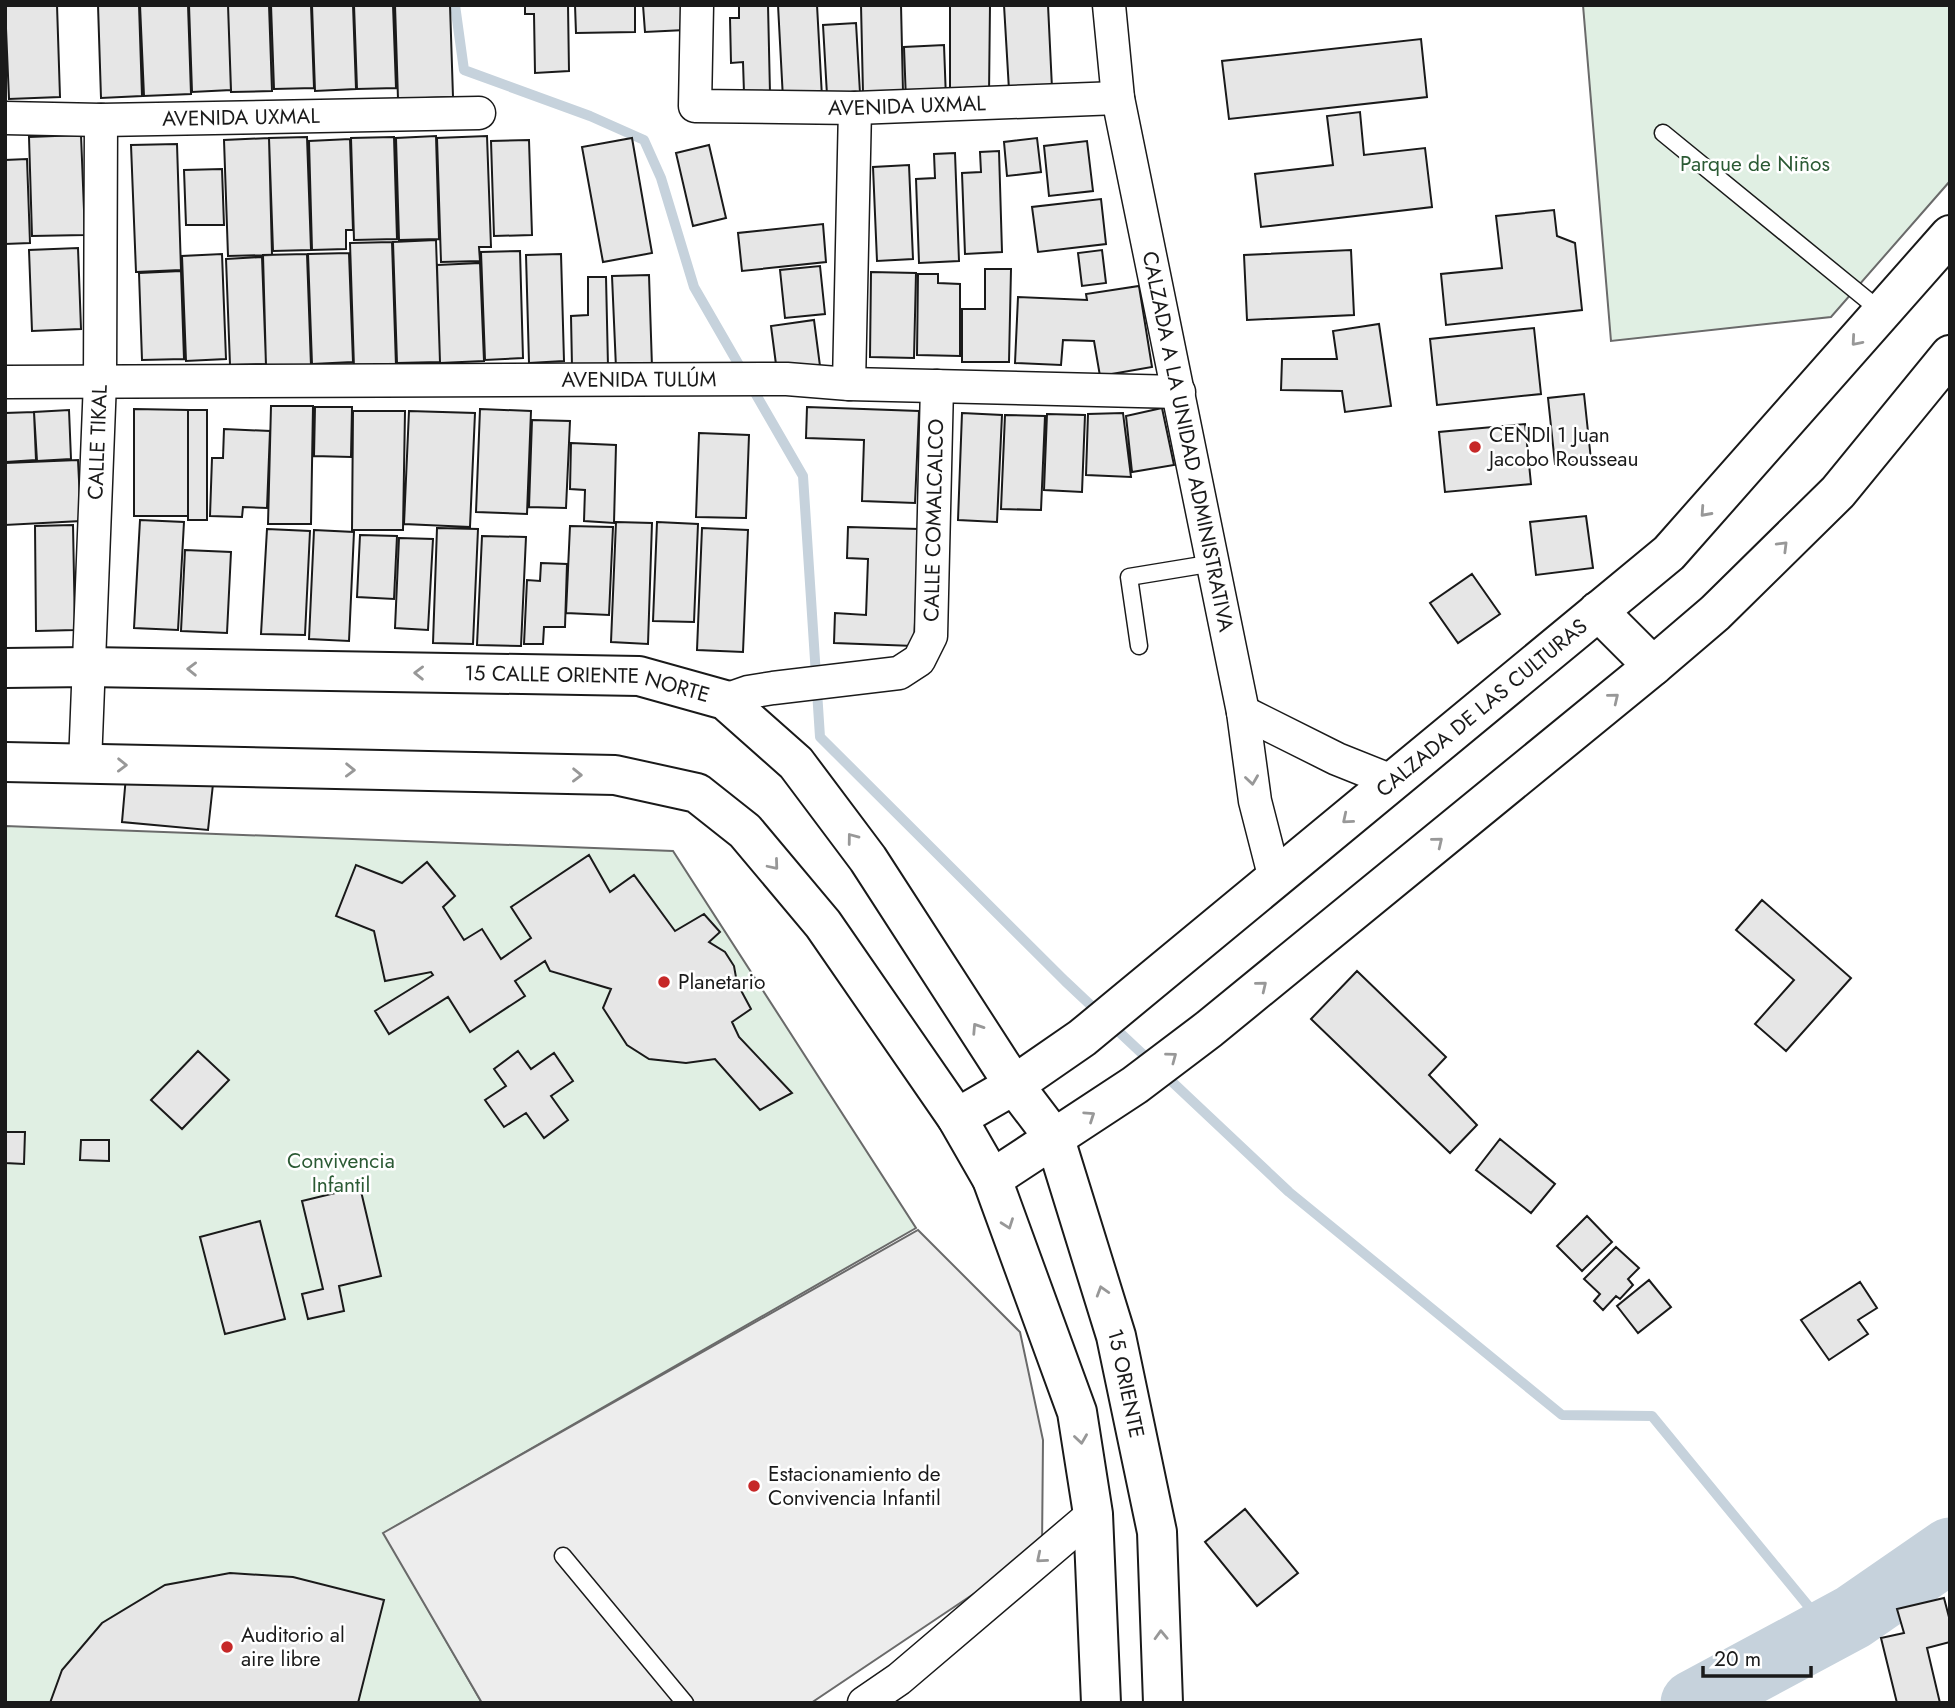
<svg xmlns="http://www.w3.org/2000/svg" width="1955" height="1708" font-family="Jost,sans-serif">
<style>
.green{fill:#e0efe3;stroke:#6a6a6a;stroke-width:2}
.parking{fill:#ededed;stroke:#6a6a6a;stroke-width:2}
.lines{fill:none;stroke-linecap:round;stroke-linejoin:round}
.stream{stroke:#c6d2dc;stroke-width:10}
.river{stroke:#c6d2dc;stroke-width:65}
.building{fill:#e6e6e6;stroke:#1a1a1a;stroke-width:2}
.lane-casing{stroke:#1a1a1a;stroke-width:19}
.street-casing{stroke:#1a1a1a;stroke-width:35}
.secondary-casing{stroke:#1a1a1a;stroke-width:42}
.lane{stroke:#fff;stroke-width:16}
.street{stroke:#fff;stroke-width:32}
.secondary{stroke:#fff;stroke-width:38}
.oneway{stroke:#989898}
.poi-dot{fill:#c62828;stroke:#fff;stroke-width:2.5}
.labels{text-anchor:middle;stroke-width:5;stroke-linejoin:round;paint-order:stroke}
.street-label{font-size:21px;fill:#1a1a1a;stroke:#fff}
.park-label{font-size:21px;fill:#2b5a34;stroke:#fff}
.poi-label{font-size:21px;fill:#1a1a1a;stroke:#fff;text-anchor:start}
</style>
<rect width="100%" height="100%" fill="#fff"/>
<path class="green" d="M1583 5H1950V181L1831 317 1611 341Z
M5 826 673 851 916 1228 384 1533 482 1703H5Z"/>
<path class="parking" d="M918 1230 1020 1332 1043 1440 1042 1548 811 1703H482L383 1533Z"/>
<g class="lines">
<path class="stream" d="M455 5 464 70 590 116 644 140 661 178 694 287 803 476 820 737 1065 981 1289 1192 1562 1415 1652 1416 1828 1630"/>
<path class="river" d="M1693 1703 1853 1617 1950 1550"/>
</g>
<path class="building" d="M5 5H57L60 97 9 99Z
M98 5H139L142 96 101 98Z
M140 5H188L191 94 144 96Z
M189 5H228L231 90 192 92Z
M228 5H269L272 91 231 92Z
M271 5H311L314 88 274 89Z
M312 5H353L356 89 315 91Z
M354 5H393L396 88 357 89Z
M395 5H450L453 97 398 99Z
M525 5H568L569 71 535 73 534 14H525Z
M575 5H635V32L576 33Z
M643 5H684L685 30 645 32Z
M739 5H768L770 93H744L743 62 731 63 730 18H739Z
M778 5H817L822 97 783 99Z
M861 5H901L903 92 863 93Z
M950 5H990L989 95H950Z
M1004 5H1048L1052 88 1009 90Z
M856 23 860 93 827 95 823 25Z
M1421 39 1427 97 1229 119 1222 61Z
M944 45 946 99 906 101 904 47Z
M1360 112 1364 155 1425 148 1432 207 1261 227 1255 174 1333 165 1327 116Z
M81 135 85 235 32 236 29 137Z
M436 136 439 239 399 240 396 138Z
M487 136 491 247H479L480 261 441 262 437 138Z
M307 137 311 250 273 251 269 138Z
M394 137 397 239 354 240 351 138Z
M269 138 272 255 228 256 224 140Z
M632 138 652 253 603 262 582 147Z
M1037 138 1041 172 1007 176 1004 142Z
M350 139 353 230H346V249L312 250 309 141Z
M529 140 532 235 494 236 491 141Z
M1087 141 1093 191 1049 196 1044 146Z
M177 144 181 270 136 272 131 145Z
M709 145 726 218 693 226 676 153Z
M999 151 1002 252 965 254 962 173 981 172 980 152Z
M955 153 959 261 919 263 916 179 935 178 934 154Z
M27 159 30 243 5 244V160Z
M909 165 913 259 877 261 873 167Z
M222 169 224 225H186L184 170Z
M1101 199 1106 244 1038 252 1032 207Z
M1554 210 1557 236 1575 243 1582 310 1446 325 1441 274 1502 268 1496 216Z
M823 224 826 262 742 271 738 233Z
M436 240 440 362 397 363 393 242Z
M392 242 396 366 354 368 350 243Z
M78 248 81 329 32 331 29 250Z
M1102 250 1106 283 1082 286 1078 253Z
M1351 250 1354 315 1247 320 1244 255Z
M520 251 523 358 485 360 481 252Z
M349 253 353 362 312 364 308 254Z
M222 254 226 359 186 361 182 256Z
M307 254 311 366 266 367 263 255Z
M561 254 564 361 529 363 526 255Z
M262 257 266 364 230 365 226 259Z
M480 263 484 361 440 363 437 265Z
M820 266 825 314 785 318 780 270Z
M985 269H1011L1009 362H962V309H985Z
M181 271 184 359 142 360 139 273Z
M871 272 916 273 914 358 870 357Z
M918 274H938V283L960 284V356L917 355Z
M649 275 652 367 616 368 612 276Z
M588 277H606L608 366 572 367 571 316 588 315Z
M1139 286 1152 367 1100 376 1094 341 1063 340 1061 365 1015 363 1018 297 1087 300 1086 294Z
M814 320 820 366 777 372 771 326Z
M1379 324 1391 406 1345 412 1342 391 1281 390 1282 359H1337L1333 331Z
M1534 328 1541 394 1437 405 1430 339Z
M1584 394 1591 460 1555 464 1548 398Z
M271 406H313L311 524H268Z
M315 407H352L351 457 314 456Z
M807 407 919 411 915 503 862 501 864 440 806 438Z
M1162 408 1174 465 1132 472 1126 416Z
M134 409 188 410V516H134Z
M480 409 531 411 527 514 476 512Z
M69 410 71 459 37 461 34 412Z
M188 410H207V520H188Z
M353 411H405L403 530H352Z
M409 411 475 413 470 527 404 524Z
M34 412 36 460 6 462 5 413Z
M962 413 1002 415 997 522 958 520Z
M1123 413 1131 477 1086 475 1088 414Z
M1047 414 1085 415 1082 492 1044 490Z
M1005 415 1045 416 1041 510 1001 509Z
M532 420 570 421 566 508 529 507Z
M1525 424 1531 484 1445 492 1439 432Z
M224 429 270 431 267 508 243 507 242 517 210 516 212 458H223Z
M699 433 749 435 746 518 696 517Z
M571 443 616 445 614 523 584 521 585 490 570 489Z
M78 460 81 521 5 525V463Z
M1586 516 1593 568 1536 575 1530 522Z
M140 520 184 522 178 630 134 628Z
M616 522 652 523 648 644 611 642Z
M657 522 698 524 694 622 653 621Z
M73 525 75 630 36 631 35 526Z
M570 526 613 527 609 615 566 613Z
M848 527 919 529 914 646 834 643 835 613 866 615 868 559 847 558Z
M437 528 478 529 473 644 433 643Z
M702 528 748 530 743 652 697 650Z
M267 529 310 531 305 635 261 634Z
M314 530 354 532 349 641 309 639Z
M360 535 397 536 394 599 357 597Z
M482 536 526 537 521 646 477 645Z
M399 538 433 539 428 630 395 628Z
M185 550 231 552 227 633 181 631Z
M541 563 567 564 565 627H544L543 644H524L527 580 540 581Z
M1472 574 1500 614 1458 643 1430 603Z
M126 776 213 784 208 830 122 822Z
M589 855 610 892 634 875 675 931 704 914 720 932 709 942 725 952 734 966 737 983 751 1009 732 1022 739 1037 792 1093 760 1110 715 1059 686 1063 649 1059 627 1045 603 1008 611 989 550 971 545 961 515 981 525 996 470 1032 448 997 389 1034 375 1011 433 975 431 972 385 981 374 931 336 916 356 865 402 883 427 862 455 896 443 907 464 940 482 929 501 959 531 938 511 907Z
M1762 900 1851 978 1786 1051 1755 1024 1794 980 1736 930Z
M1357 971 1446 1057 1429 1075 1477 1125 1450 1153 1311 1019Z
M198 1051 229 1080 182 1129 151 1100Z
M518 1051 531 1069 554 1053 573 1081 551 1096 568 1120 544 1138 526 1113 504 1127 485 1100 506 1086 494 1069Z
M5 1132H25L24 1164 5 1163Z
M1500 1139 1555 1184 1531 1213 1476 1170Z
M81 1140H109V1161L80 1160Z
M360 1187 381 1276 339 1286 344 1311 308 1319 302 1294 323 1289 302 1201Z
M1587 1216 1612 1242 1582 1271 1557 1246Z
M260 1221 285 1319 225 1334 200 1237Z
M1616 1247 1639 1268 1628 1279 1633 1285 1620 1299 1616 1296 1603 1310 1594 1301 1600 1294 1584 1279Z
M1649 1280 1671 1307 1638 1333 1617 1306Z
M1860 1282 1877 1308 1858 1320 1868 1334 1829 1360 1801 1320Z
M1245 1509 1298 1573 1257 1606 1205 1542Z
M230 1573 293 1577 384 1600 358 1703H50L62 1670 102 1623 165 1585Z
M1944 1598 1950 1621V1642L1927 1648 1940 1703H1897L1881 1638 1904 1633 1897 1609Z"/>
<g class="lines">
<g class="lane-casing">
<path id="lane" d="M1663 133 1882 312
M1139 646 1129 577 1214 563
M563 1556 685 1703"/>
</g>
<g class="street-casing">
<g id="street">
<path id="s1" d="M697 5 695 106 855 108 1118 98"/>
<path id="s2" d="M1109 5 1118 98 1243 712 1255 801 1275 879"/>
<path id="s3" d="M5 118 101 120 479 113"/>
<path id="s4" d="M5 382 787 379 849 384 1179 392"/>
<path d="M849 384 855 108"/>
<path id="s5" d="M725 700 748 692 773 688 899 673 919 660 931 636 937 386"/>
<path d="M1243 712 1337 759 1392 781"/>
<path id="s6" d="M85 764 100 381 101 120"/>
<path d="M864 1703 899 1679 1093 1514"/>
</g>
</g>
<g class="secondary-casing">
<g id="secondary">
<path d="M1598 611 1653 666"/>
<path id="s7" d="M5 668 88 667 639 676 725 700 796 763 868 859 1014 1085 1055 1139 1116 1336 1157 1532 1163 1703"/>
<path d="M5 762 615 775 697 793 745 831 823 924 957 1118 992 1179 1077 1412 1093 1514 1101 1703"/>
<path id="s8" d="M957 1118 1014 1085 1082 1038 1669 553 1950 235"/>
<path d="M992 1179 1135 1085 1209 1029 1653 666 1715 613 1838 492 1950 355"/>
</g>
</g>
<use href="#lane" class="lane"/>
<use href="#street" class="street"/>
<use href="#secondary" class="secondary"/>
</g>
<defs><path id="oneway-chevron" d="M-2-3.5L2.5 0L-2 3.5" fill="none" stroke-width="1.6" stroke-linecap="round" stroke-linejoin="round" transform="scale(1.75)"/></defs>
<g class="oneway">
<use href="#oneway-chevron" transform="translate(1856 341) rotate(131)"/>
<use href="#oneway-chevron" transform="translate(1705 512) rotate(132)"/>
<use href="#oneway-chevron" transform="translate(1783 546) rotate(-45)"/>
<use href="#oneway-chevron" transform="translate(192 669) rotate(-179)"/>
<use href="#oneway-chevron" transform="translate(419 673) rotate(-179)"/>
<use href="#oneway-chevron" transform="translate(1614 698) rotate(-39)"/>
<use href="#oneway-chevron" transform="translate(122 765) rotate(1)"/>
<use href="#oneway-chevron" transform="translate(350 770) rotate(1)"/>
<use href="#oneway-chevron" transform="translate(577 775) rotate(1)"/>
<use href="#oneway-chevron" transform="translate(1252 780) rotate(82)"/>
<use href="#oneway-chevron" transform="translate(1347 819) rotate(140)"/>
<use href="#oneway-chevron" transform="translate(852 838) rotate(-127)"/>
<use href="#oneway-chevron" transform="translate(1438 842) rotate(-39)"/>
<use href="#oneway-chevron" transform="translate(774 865) rotate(50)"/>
<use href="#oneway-chevron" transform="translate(1262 986) rotate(-39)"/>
<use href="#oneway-chevron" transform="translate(977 1028) rotate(-123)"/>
<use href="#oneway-chevron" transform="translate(1172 1057) rotate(-37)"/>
<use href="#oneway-chevron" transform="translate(1090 1116) rotate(-34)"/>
<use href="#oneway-chevron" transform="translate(1008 1224) rotate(70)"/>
<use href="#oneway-chevron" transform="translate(1102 1291) rotate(-107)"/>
<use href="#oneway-chevron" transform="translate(1081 1439) rotate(82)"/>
<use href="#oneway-chevron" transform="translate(1041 1558) rotate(140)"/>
<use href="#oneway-chevron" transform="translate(1161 1635) rotate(-92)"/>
</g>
<g class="poi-dot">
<circle cx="1475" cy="447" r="7"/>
<circle cx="664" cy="982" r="7"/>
<circle cx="754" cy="1486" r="7"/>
<circle cx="227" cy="1647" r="7"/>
</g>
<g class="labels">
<g class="street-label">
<text dy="7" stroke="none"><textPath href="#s1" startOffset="313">AVENIDA UXMAL</textPath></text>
<text dy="7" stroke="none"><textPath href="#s3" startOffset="236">AVENIDA UXMAL</textPath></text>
<text dy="7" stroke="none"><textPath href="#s4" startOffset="634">AVENIDA TULÚM</textPath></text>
<text dy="7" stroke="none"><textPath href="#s6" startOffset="322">CALLE TIKAL</textPath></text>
<text dy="7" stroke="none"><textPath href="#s2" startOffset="444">CALZADA A LA UNIDAD ADMINISTRATIVA</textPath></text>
<text dy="7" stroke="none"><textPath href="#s5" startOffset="343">CALLE COMALCALCO</textPath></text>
<text dy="7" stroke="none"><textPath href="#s7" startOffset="583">15 CALLE ORIENTE NORTE</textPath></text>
<text dy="7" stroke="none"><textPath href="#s8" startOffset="667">CALZADA DE LAS CULTURAS</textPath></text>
<text dy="7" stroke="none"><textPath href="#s7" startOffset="1530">15 ORIENTE</textPath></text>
</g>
<g class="park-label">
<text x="1755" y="171">Parque de Niños</text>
<text x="341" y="1168">Convivencia<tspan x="341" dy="24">Infantil</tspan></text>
</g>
<g class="poi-label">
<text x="1489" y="442">CENDI 1 Juan<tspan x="1489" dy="24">Jacobo Rousseau</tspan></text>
<text x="678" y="989">Planetario</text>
<text x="768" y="1481">Estacionamiento de<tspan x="768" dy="24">Convivencia Infantil</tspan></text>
<text x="241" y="1642">Auditorio al<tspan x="241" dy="24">aire libre</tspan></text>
</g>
</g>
<rect width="1955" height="1708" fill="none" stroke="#1a1a1a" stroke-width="14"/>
<path d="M1703 1666v10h108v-10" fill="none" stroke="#1a1a1a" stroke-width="3.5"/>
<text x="1714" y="1666" font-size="21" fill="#1a1a1a" stroke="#ffffff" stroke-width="5" paint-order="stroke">20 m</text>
</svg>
